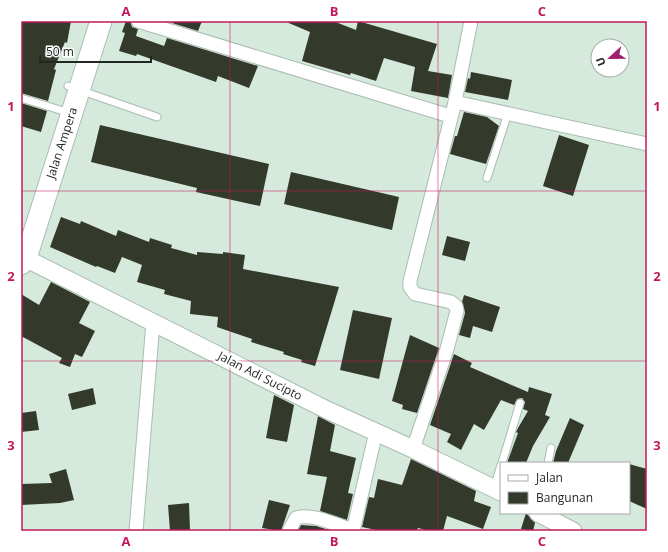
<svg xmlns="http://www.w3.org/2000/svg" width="668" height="552" font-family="'Open Sans',sans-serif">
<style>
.building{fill:#343a2b}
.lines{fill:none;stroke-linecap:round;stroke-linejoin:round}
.service-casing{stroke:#aabdb1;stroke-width:9}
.minor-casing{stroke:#aabdb1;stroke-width:15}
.tertiary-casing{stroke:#aabdb1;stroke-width:19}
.primary-casing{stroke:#aabdb1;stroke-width:23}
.service{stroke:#fff;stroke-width:7}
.minor{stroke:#fff;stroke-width:13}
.tertiary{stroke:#fff;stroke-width:17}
.primary{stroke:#fff;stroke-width:21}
.grid{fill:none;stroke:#c2185b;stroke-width:1;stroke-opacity:0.55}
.labels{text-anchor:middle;stroke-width:4;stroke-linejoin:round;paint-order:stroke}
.street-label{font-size:12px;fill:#212824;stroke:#fff}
.neatline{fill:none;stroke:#c2185b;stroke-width:1.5}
.grid-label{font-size:13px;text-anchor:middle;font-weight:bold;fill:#c2185b}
</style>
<rect width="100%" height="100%" fill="#d5e9dc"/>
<path class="building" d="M21 21H71L67 43 65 42 54 69 56 70 48 101 21 93Z
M126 21H130L132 27 138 29 136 36 164 46 167 38 258 66 249 88 218 76 216 82 137 54 136 56 119 51 125 33 122 32Z
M173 21H202L198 31 172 23Z
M284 21H333L356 30 358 21 437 44 428 71 452 75 448 98 411 91 415 67 384 58 376 81 351 73 350 75 302 61 310 32Z
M471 72 512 80 508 100 465 92 468 78 470 79Z
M21 103 47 111 41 132 21 126Z
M464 112 487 117 499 126 486 164 450 154 455 136H457Z
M100 125 269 164 260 206 196 192 197 188 91 162Z
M559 135 589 145 573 196 543 186Z
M291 172 399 197 392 230 284 204Z
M61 217 80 224 81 221 116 236 118 230 149 242 150 238 172 245 171 248 197 255V252L223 254V252L245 255 243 269 339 287 315 366 301 362 302 360 283 354 284 352 251 342 252 339 217 327 218 317 190 314 191 301 164 294 165 290 137 282 142 265 122 257 115 273 97 266 96 267 50 247Z
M447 236 470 242 465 261 442 255Z
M51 282 90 302 79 323 95 331 82 357 75 354 70 367 59 363 62 358 21 336V294L39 305Z
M464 295 500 307 492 332 473 326 470 338 459 335 465 313 462 302Z
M353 310 392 318 379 379 340 370Z
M410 335 439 348 417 413 402 409 403 405 392 401Z
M454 354 472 363 470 367 528 392 529 387 552 394 545 415 550 417 533 446 526 463H507L518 433 516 432 518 428 528 411 523 409 525 402 522 398 517 399 514 405 501 400 484 430 474 424 461 450 447 442 451 434 430 425Z
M93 388 96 404 72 410 68 394Z
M274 395 294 405 287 442 266 438Z
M36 411 39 430 21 432V413Z
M318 416 335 425 330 451 356 458 348 493 353 494 347 520 320 511 327 477 307 474Z
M570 418 584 425 568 463H553L556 451Z
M411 459 476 491 474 501 491 507 483 529 447 516 443 531H430L418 528 416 531H381L362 527 369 497 374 498 378 479 402 485Z
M629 464 647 469V509L629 501Z
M66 469 74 500 60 503 21 505V484L52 483 49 474Z
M269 500 290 505 281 531 262 528Z
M189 503 190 530 170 531 168 505Z
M526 513 535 523 533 531 521 529Z
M301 525 316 526 332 531H298Z"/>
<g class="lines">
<g class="service-casing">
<path id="service" d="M68 86 157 117
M21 98 70 113
M487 178 508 113
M502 463 520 403
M548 463 551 448
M494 488 501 465"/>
</g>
<g class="minor-casing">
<path id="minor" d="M138 21 450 116
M455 102 647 144
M413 449 447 349 457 311 456 306 451 302 415 294 410 287V281L455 102 471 21
M136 531 153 322
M289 531 296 518C314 513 336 525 353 530
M353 531 376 432"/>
</g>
<g class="tertiary-casing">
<path id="tertiary" d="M21 256 327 410 413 449 501 492
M538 513 573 531"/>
</g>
<g class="primary-casing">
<path id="primary" d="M21 264 26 258 101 21"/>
</g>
<use href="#service" class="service"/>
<use href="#minor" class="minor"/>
<use href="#tertiary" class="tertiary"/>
<use href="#primary" class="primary"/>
</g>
<path class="grid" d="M230 21V531M438 21V531M21 191H647M21 361H647"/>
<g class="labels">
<g class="street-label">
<text transform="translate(62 143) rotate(-72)" y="4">Jalan Ampera</text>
<text transform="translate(260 376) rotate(27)" y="4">Jalan Adi Sucipto</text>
</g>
</g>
<rect width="668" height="552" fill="none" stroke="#ffffff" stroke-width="44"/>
<rect x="500" y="462" width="130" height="52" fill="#ffffff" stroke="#a6a9a7"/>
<rect x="508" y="475" width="20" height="6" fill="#ffffff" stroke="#a6a9a7"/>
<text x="536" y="482" font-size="12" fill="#212824">Jalan</text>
<rect x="508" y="492" width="20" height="12" fill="#343a2b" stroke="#a6a9a7"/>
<text x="536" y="502" font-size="12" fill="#212824">Bangunan</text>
<g transform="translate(610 58) rotate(248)"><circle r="19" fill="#ffffff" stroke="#a6a9a7"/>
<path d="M0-3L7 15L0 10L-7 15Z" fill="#a01e6e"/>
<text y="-6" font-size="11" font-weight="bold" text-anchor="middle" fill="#212824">U</text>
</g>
<path d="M40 56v6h111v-6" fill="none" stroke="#212824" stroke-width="2"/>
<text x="46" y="56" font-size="12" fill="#212824" stroke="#ffffff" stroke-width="3" paint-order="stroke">50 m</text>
<rect x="22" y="22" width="624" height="508" class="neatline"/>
<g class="grid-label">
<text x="126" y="16">A</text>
<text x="334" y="16">B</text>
<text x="542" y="16">C</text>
<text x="11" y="111">1</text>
<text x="657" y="111">1</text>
<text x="11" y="281">2</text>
<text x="657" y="281">2</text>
<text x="11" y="450">3</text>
<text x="657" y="450">3</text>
<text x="126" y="546">A</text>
<text x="334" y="546">B</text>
<text x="542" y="546">C</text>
</g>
</svg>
